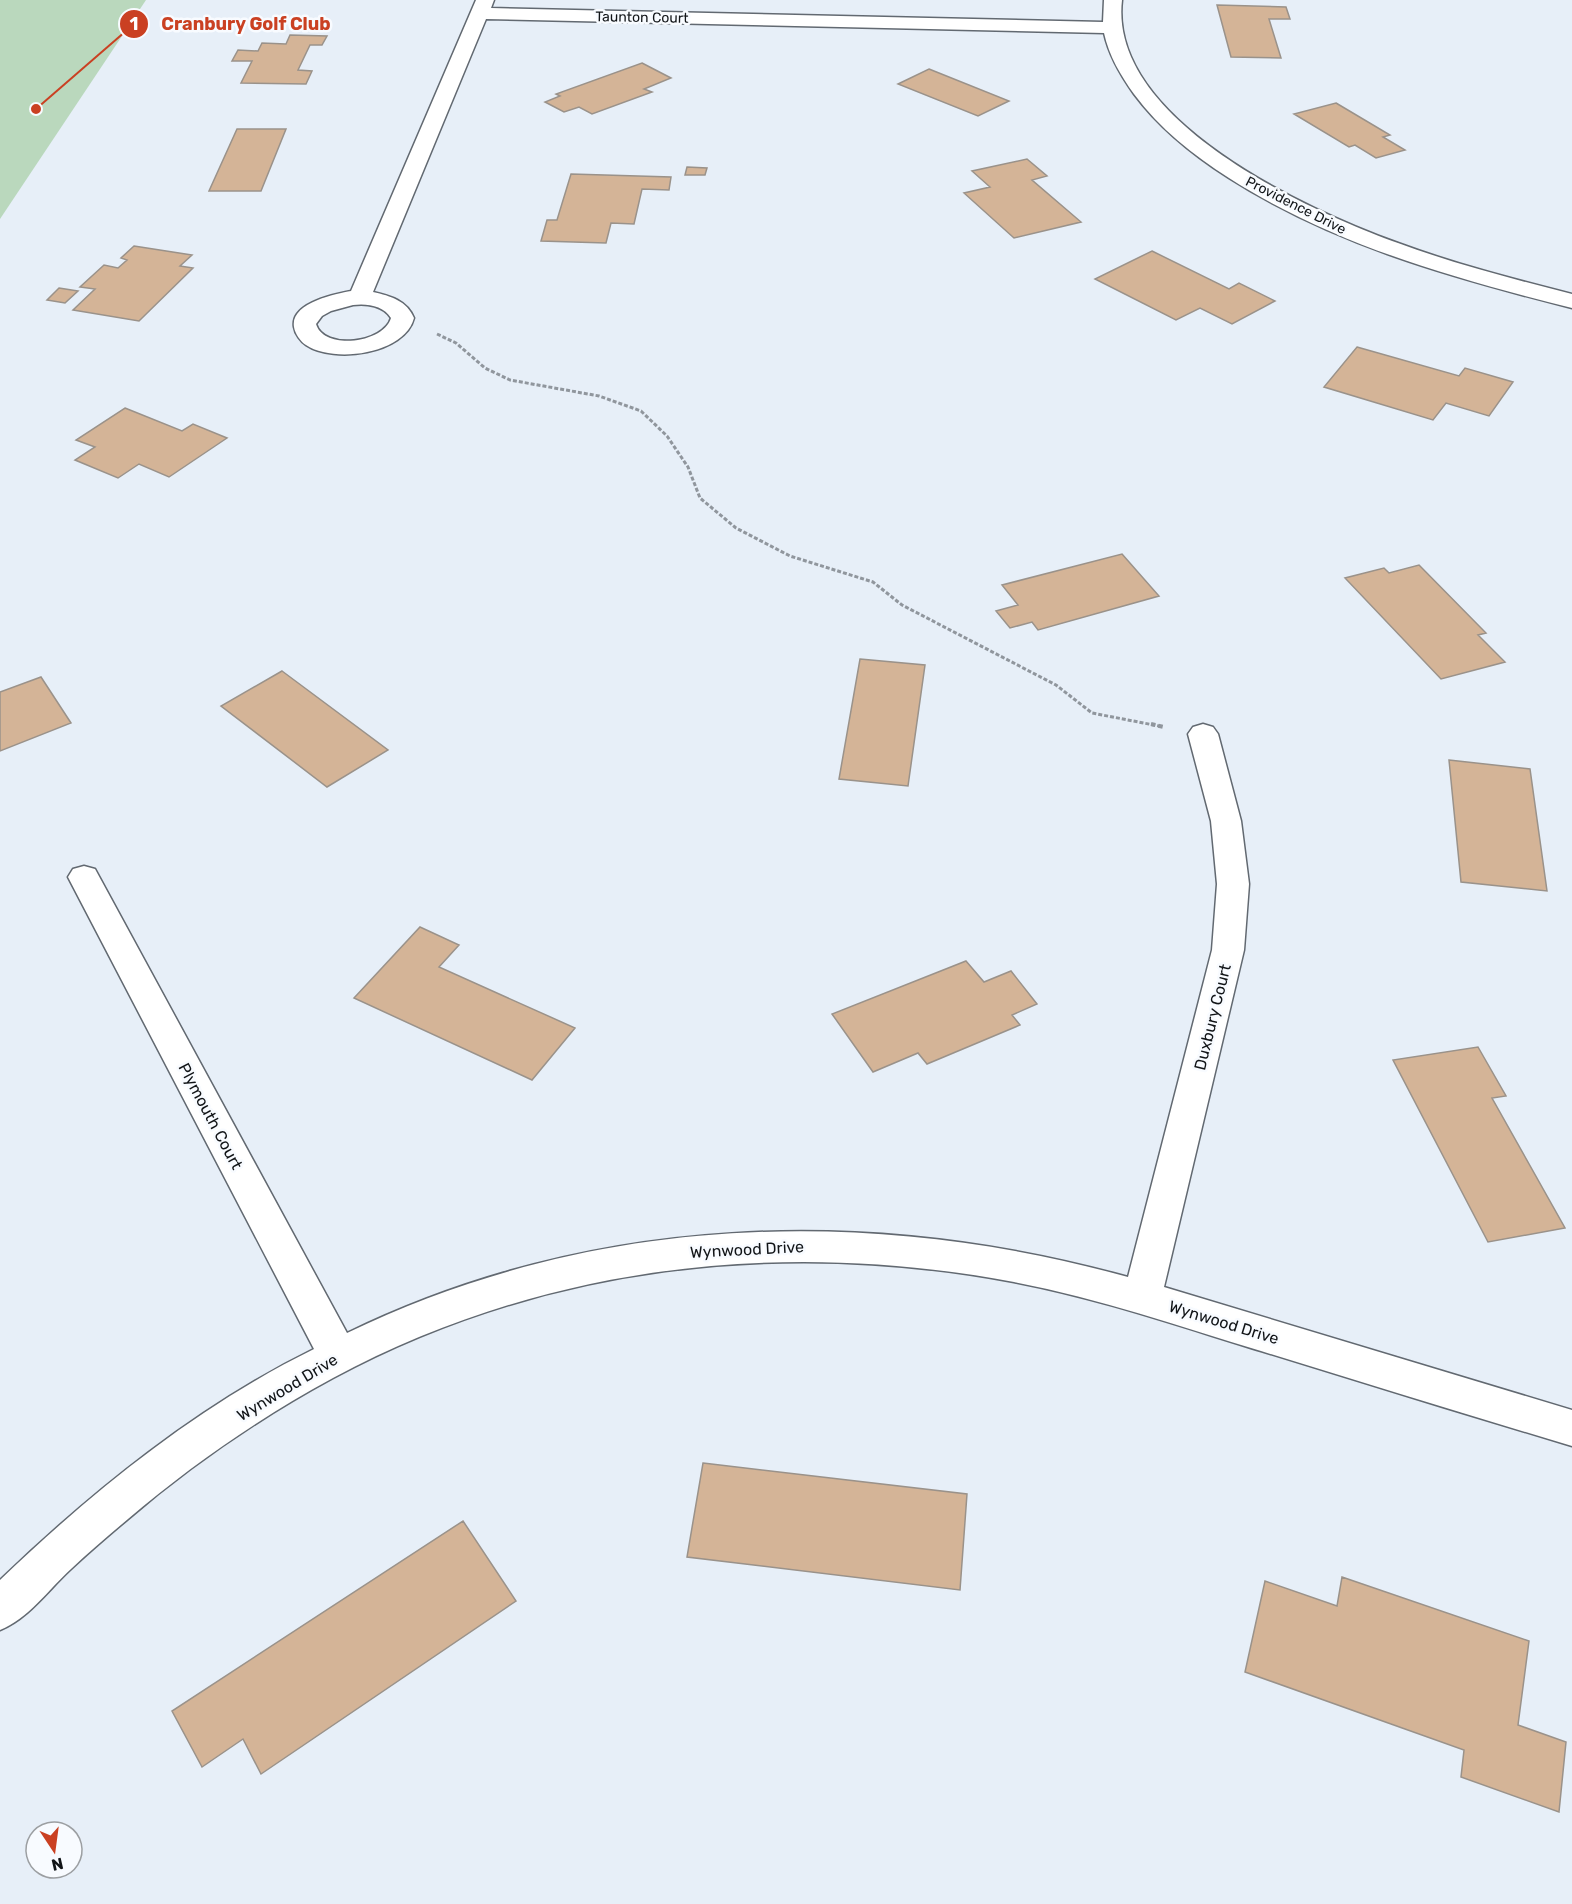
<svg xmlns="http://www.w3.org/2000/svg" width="1572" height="1904" font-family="Rubik,sans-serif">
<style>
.green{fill:#bad8bd}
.building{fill:#d4b497;stroke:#9a928a;stroke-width:1.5}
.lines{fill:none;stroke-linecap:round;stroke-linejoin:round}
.street-casing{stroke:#626971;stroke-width:3}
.path-far1{stroke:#90969d;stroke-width:3;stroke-dasharray:4 2;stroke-linecap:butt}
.path{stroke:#90969d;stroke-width:4;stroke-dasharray:4.5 3;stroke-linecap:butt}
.street{fill:#fff;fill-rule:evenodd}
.labels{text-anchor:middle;stroke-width:5;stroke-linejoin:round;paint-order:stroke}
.far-street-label{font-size:14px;fill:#111417;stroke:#f8fbff}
.street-label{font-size:16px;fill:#111417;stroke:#f8fbff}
.leader{fill:none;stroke:#ca4022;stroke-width:2}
.callout-dot{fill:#ca4022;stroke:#f8fbff;stroke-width:2}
.mark-label{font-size:18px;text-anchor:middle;font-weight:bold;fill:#fff}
.callout-label{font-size:18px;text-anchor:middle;font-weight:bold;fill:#ca4022;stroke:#f8fbff;stroke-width:5;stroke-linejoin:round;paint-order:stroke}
</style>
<rect width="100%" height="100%" fill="#e7eff8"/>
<path class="green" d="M0 0H146L0 219Z"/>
<path class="building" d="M1217 5 1286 7 1290 19H1269L1281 58 1231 57Z
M290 35 327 36 322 45H310L298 70 312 71 306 84 241 83 252 61H232L238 50 258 51 262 43 286 44Z
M642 63 671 78 644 89 652 92 592 114 579 107 564 112 545 102 560 96 556 94Z
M929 69 1009 101 978 116 898 84Z
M1336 103 1390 135 1383 137 1405 150 1376 158 1355 145 1349 147 1294 114Z
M237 129H286L261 191H209Z
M1027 159 1047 176 1032 180 1081 222 1014 238 964 193 990 187 972 171Z
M687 167 707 168 705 175H685Z
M571 174 671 177 669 190 642 189 634 224 611 223 606 243 541 241 547 220H557Z
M134 246 192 255 180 266 193 268 139 321 73 310 95 289 80 287 104 265 118 268 127 260 121 258Z
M1152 251 1229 289 1239 283 1275 301 1232 324 1200 308 1176 320 1095 279Z
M59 288 78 291 65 303 47 300Z
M1357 347 1459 376 1465 368 1513 382 1489 416 1446 403 1433 420 1324 387Z
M125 408 182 431 193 424 227 438 169 477 139 464 118 478 75 460 95 447 76 440Z
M1122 554 1159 596 1038 630 1032 622 1010 628 996 611 1018 605 1002 585Z
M1419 565 1486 633 1478 635 1505 662 1441 679 1345 578 1384 568 1389 573Z
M860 659 925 665 908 786 839 779Z
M282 671 388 750 327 787 221 706Z
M41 677 71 723 0 751V692Z
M1449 760 1530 769 1547 891 1461 882Z
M420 927 459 945 439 967 575 1028 532 1080 354 998Z
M966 961 984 982 1011 971 1037 1004 1012 1015 1020 1025 927 1064 918 1053 873 1072 832 1014Z
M1478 1047 1506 1096 1492 1098 1565 1228 1488 1242 1393 1060Z
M703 1463 967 1494 960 1590 687 1557Z
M463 1521 516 1601 261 1774 243 1739 202 1767 172 1711Z
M1342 1577 1529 1641 1518 1725 1566 1742 1559 1812 1461 1777 1464 1750 1245 1672 1265 1581 1337 1606Z"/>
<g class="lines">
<g class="street-casing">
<path id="street" d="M476 0H494L491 8 1103 22 1104 0H1122C1108 119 1306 210 1398 243 1455 264 1513 279 1572 294V308C1453 278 1334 245 1229 178 1193 155 1160 129 1134 94 1121 76 1109 56 1104 33L486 19 373 292C391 296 407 301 414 318 405 354 334 364 306 345 301 342 295 334 294 327 290 303 335 294 351 291ZM353 305C367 303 384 306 391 318 384 343 324 351 316 324L322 316 331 311Z
M1203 724 1213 727 1218 734 1241 821 1249 884 1244 950 1164 1287 1572 1410V1446C1468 1415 1365 1383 1261 1351 1179 1326 1098 1298 1014 1282 781 1238 543 1265 333 1378 261 1417 191 1465 128 1519 109 1535 89 1552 71 1569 48 1590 28 1619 0 1630V1580C94 1490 198 1406 314 1349L68 877 73 869 84 866 95 869 347 1333C592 1214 868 1205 1128 1277L1212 950 1217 884 1211 821 1188 734 1193 727Z"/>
</g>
<path class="path-far1" d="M437 334 456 343 485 368 510 380 599 396 641 411 667 436 688 467 700 498 736 528 790 556 873 582 902 605 1056 685 1092 713 1159 726"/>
<path class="path" d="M1151 724 1164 727"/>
<use href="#street" class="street"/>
</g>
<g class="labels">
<g class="far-street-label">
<text transform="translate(642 17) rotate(1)" y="5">Taunton Court</text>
<text transform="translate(1296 205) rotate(27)" y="5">Providence Drive</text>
</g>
<g class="street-label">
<text transform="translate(1212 1017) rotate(-76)" y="6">Duxbury Court</text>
<text transform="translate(211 1116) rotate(62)" y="6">Plymouth Court</text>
<text transform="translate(747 1249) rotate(-3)" y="6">Wynwood Drive</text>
<text transform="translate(1224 1322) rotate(17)" y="6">Wynwood Drive</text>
<text transform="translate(287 1387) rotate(-31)" y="6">Wynwood Drive</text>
</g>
</g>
<path class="leader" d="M36 109L134 24"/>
<g class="callout-dot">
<circle cx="36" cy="109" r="6"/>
<circle cx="134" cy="24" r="15"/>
</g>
<g class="mark-label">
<text x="134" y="30">1</text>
</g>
<g class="callout-label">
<text x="246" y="30">Cranbury Golf Club</text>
</g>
<g transform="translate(54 1850) rotate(167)"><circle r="28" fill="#f8fbff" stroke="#9c9fa2" stroke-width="1.5"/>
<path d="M0-4.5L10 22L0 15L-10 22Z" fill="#ca4022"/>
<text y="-9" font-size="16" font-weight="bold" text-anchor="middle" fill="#111417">N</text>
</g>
</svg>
